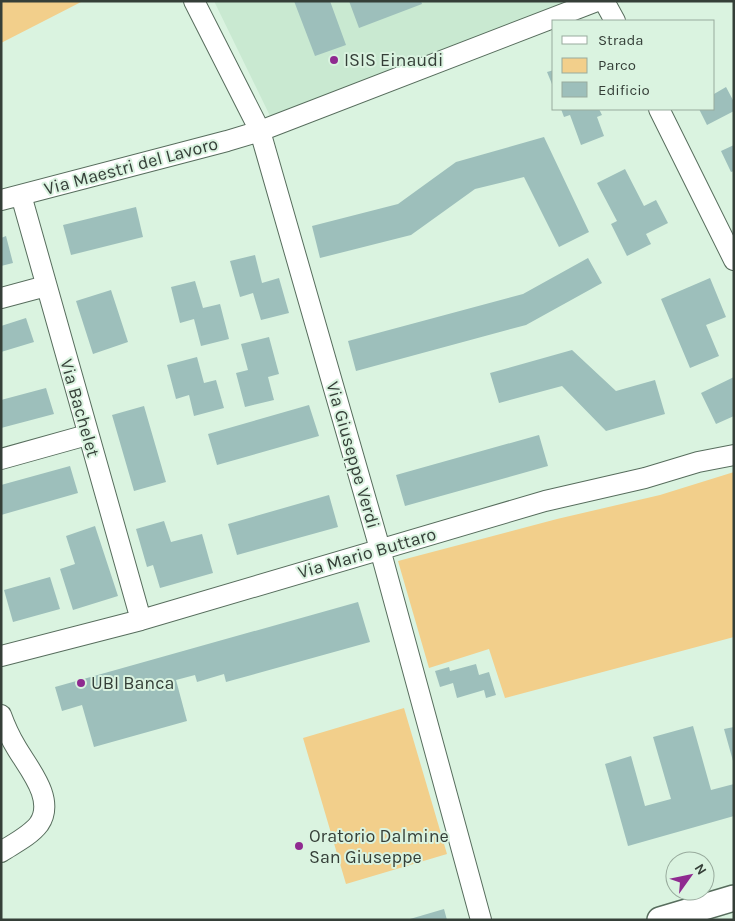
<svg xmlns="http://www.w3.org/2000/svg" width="735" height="921" font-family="Karla,sans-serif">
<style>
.built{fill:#c9e9d1}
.green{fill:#f2cf8b}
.building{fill:#9dbfbb}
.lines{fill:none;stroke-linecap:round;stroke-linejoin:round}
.minor-casing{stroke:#576d5d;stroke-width:22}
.tertiary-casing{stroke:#576d5d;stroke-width:28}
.minor{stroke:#fff;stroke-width:20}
.tertiary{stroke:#fff;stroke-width:25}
.poi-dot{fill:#8f2a90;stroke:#daf3e0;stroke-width:2}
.labels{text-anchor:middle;stroke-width:4;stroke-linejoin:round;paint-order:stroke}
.poi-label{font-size:18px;fill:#353f38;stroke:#daf3e0;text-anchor:start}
.street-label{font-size:18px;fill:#353f38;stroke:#daf3e0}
</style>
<rect width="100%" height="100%" fill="#daf3e0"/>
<path class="built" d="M214 1H580L271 118Z"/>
<path class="green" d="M1 1H83L1 43Z
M734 472V637L505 698 489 649 429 668 398 561 557 519 660 495Z
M404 708 447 854 346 884 303 738Z"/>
<path class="building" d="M294 1H330L346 45 315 56Z
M349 1H421L422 4 359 28Z
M554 70V89L547 72Z
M726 87 734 102V111L707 125 699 109H714V94Z
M561 109H599L602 115 597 117 604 136 581 145 570 115 564 117Z
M544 137 589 232 559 247 524 177 475 189 411 235 320 258 312 226 398 204 456 162Z
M734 145V171L731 172 721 151Z
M625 169 644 206 656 200 668 223 646 234 651 244 627 256 611 224 617 221 597 183Z
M136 207 143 237 71 255 63 225Z
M6 236 13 263 1 266V238Z
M255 255 262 283 279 278 289 313 261 320 253 293 240 297 230 261Z
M588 258 602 283 526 325 356 371 348 341 523 294Z
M710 278 726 317 706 325 719 356 690 368 661 299Z
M195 281 203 308 220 304 229 339 201 346 194 319 180 323 171 287Z
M111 290 128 342 93 354 76 301Z
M26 318 34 342 1 352V326Z
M269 337 279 374 268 377 274 400 245 407 236 373 248 370 241 344Z
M572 350 616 391 655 380 665 414 606 431 562 386 499 403 490 373Z
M197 357 204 383 216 380 224 408 194 416 189 395 176 399 167 365Z
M734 377V416L716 424 701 393Z
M46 388 54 414 1 428V400Z
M309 405 319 436 217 465 208 434Z
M144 406 166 482 134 491 112 415Z
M539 435 548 466 405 506 396 475Z
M70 466 78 493 1 515V485Z
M329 495 338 527 237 555 228 524Z
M164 521 171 542 202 534 213 573 160 588 153 565 147 567 136 529Z
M95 526 118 596 73 610 60 569 75 564 66 536Z
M50 577 60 609 13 622 4 590Z
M358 602 370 642 226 682 224 674 197 682 195 675 176 680 187 721 94 747 82 705 62 711 55 687Z
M476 664 479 675 489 672 496 695 486 698 484 690 457 698 453 683 440 687 435 671 449 667 450 671Z
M693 726 711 790 734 784V816L628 846 605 764 631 756 645 806 671 799 653 737Z
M734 727V761H733L724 729Z
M444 909 447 920H410V919Z"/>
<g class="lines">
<g class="minor-casing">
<path id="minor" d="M194 1 260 131 380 549 481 920
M604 1 615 21
M659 109 734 260
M21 195 141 620
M1 200 227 141 260 131 597 1
M1 298 46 286
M1 459 87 435
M1 656 141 620 545 501 645 478 698 462 734 455
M1 715C5 726 10 737 16 747 28 768 56 799 39 824 30 836 13 844 1 852"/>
</g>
<g class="tertiary-casing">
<path id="tertiary" d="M660 920 734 898"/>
</g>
<use href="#minor" class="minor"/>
<use href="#tertiary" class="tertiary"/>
</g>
<g class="poi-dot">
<circle cx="334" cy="60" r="5"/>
<circle cx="81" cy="683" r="5"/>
<circle cx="299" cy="846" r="5"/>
</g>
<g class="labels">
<g class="poi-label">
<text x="344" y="66">ISIS Einaudi</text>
<text x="91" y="689">UBI Banca</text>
<text x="309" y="842">Oratorio Dalmine<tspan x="309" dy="21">San Giuseppe</tspan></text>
</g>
<g class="street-label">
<text transform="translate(131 166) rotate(-15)" y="6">Via Maestri del Lavoro</text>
<text transform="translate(80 408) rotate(74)" y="6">Via Bachelet</text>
<text transform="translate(353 455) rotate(74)" y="6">Via Giuseppe Verdi</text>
<text transform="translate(367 553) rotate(-16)" y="6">Via Mario Buttaro</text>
</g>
</g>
<rect width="735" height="921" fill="none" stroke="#353f38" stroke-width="5"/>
<rect x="552" y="20" width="162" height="90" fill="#daf3e0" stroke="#98ab9d"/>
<rect x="562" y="36" width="25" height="8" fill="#ffffff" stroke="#98ab9d"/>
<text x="598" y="45" font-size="15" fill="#353f38">Strada</text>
<rect x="562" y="58" width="25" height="15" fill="#f2cf8b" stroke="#98ab9d"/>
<text x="598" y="70" font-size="15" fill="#353f38">Parco</text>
<rect x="562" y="82" width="25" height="15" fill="#9dbfbb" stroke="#98ab9d"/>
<text x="598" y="95" font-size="15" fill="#353f38">Edificio</text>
<g transform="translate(690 876) rotate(57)"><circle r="24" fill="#daf3e0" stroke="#98ab9d"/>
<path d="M0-4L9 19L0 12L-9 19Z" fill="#8f2a90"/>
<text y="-8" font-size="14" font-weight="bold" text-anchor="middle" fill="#353f38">N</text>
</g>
</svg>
